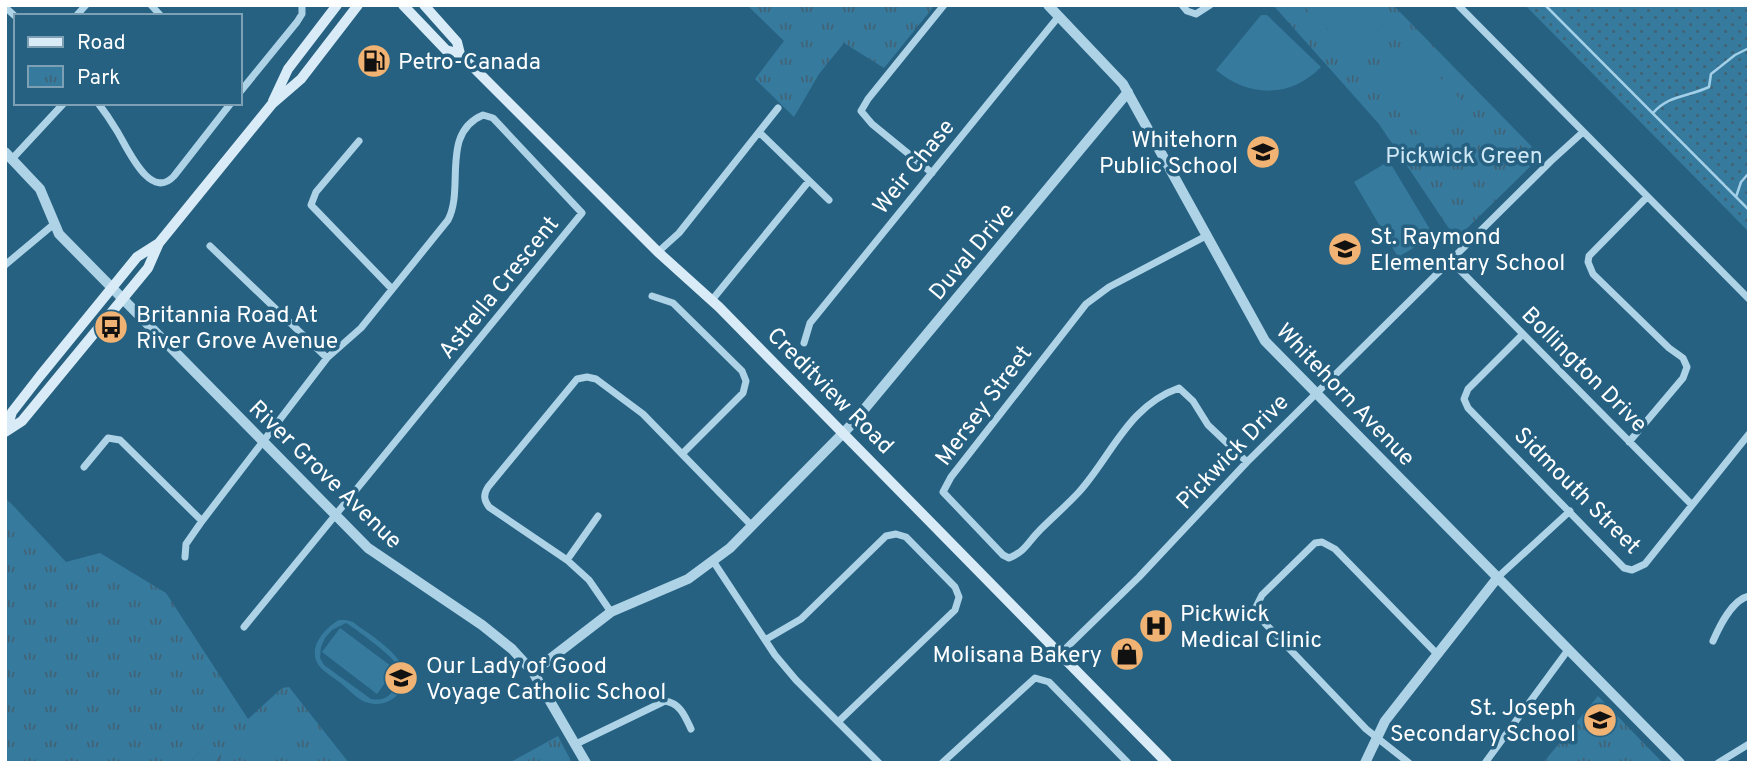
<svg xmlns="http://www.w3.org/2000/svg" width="1754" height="768" font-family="Overpass,sans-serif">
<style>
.grass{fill:url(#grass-dots)}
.forest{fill:url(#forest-firs)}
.park{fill:url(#park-tufts)}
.pitch{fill:#367a9e;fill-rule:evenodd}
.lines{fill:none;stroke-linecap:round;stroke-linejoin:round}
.stream{stroke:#a2d0e8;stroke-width:2.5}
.minor{stroke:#aed3e7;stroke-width:7}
.tertiary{stroke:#aed3e7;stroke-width:10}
.secondary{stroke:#d8ebf6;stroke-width:10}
.labels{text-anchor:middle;stroke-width:7;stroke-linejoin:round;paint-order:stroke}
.poi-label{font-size:23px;fill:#fff;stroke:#266182;text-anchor:start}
.park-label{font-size:23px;fill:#d1e9f6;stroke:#266182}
.street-label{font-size:23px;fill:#fff;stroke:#266182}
</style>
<defs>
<pattern id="grass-dots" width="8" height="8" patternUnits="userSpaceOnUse" patternTransform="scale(1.75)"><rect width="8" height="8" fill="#367a9e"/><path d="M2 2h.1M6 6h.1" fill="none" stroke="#416375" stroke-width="1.8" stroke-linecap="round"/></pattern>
<pattern id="forest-firs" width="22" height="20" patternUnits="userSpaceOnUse" patternTransform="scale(1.75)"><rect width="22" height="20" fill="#367a9e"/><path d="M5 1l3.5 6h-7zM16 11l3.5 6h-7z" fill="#416375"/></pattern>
<pattern id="park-tufts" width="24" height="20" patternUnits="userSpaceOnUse" patternTransform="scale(1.75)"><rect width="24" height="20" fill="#367a9e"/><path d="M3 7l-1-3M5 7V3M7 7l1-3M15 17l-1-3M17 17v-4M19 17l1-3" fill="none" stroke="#416375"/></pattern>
</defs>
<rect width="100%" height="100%" fill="#266182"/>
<path class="grass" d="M1525 5H1749V232Z"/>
<path class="forest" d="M203 747H225L219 763H190Z"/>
<path class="park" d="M747 5H935L884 68 844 43 819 74 794 117 755 79 784 41Z
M1273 5H1393L1541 156 1456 239 1379 124Z
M5 497 66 562 100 553 166 593 248 719 282 688 289 687 349 763H219L224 747H203L190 763H5Z
M1598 696 1663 763H1543Z
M558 736 572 763H509Z"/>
<path class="pitch" d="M1302 5H1367L1385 22 1354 54Z
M1261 15H1267L1321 67C1291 98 1249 98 1216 70Z
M1414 50 1472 112 1432 148 1375 86Z
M1389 161 1434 236 1398 257 1354 182Z
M339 620H346L353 622C373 638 422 663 398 694 391 702 380 706 369 703 359 701 350 691 343 685 336 679 327 674 321 668 305 651 323 629 339 620ZM346 623C356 629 388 653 395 662 400 669 399 681 394 689 389 698 381 701 371 699L324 665 320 658 321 647 325 638 332 630Z
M340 628 395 669 377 694 322 652Z
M273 705 299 735 267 763H248L231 744Z
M1576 745C1596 746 1608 749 1622 763 1610 763 1601 755 1589 755 1574 754 1564 763 1549 763L1558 752Z"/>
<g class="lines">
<path class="stream" d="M1545 5 1749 210
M1653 113C1669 95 1688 97 1709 87L1711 74 1735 55 1749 48
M1736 197 1741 182 1749 173"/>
<path class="minor" d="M151 5 161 16
M1182 5 1187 11 1196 14 1210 5
M1458 5 1749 299
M5 7 16 17
M76 16 86 5
M240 92 297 22 302 14V5
M98 103C105 112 111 121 117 131 127 147 150 202 174 176L231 103
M759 132 829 200
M359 141 316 192 311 205 392 289
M12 159 64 103
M932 173 872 124 861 111 868 99 944 5
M1206 236 1109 287 1086 304 951 477 943 492 1003 555 1009 558C1026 551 1027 543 1040 530 1053 517 1067 505 1079 492 1112 455 1128 406 1179 388L1193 401 1208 425 1247 462
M210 246 327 358
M658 252 679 233 778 108
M1451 261 1692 505
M5 265 54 224
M652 296 673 303 742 371 746 381 743 393 683 453
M712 300 809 181
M1523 334 1468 389 1464 399 1468 408 1624 568 1632 570 1645 564 1749 434
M804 343 810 323 1059 16
M1629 442 1683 378 1687 367 1683 358 1669 348 1593 274 1588 262 1589 256 1647 197
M84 467 108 438 120 440 202 521
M185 557 186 544 202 521 327 358 361 328 448 220C465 188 440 133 483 115L493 118 582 213 244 627
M567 560 598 516
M713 561 775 655 796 680 879 763
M1498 577 1570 511
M611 612 589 580 567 560 489 507C484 500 483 495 488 487L577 379 587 377 596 379 643 414 752 526
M765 640 801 619 886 536 896 534 906 537 955 587 959 597 955 610 839 721
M1713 641C1720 625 1732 600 1749 596
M1061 653 1139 577 1247 462 1551 161 1583 132
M576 744 665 701C680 703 685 716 691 729
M942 763 1035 678 1049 682 1128 763
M1409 763 1366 729 1260 618 1256 607 1262 595 1315 543 1322 542 1335 549 1438 655
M1485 763 1568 650
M1718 763 1749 744"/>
<path class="tertiary" d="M1048 5 1123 84 1265 341 1680 763
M5 152 40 189 59 234 368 548 482 625 512 649 533 672 586 763
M533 672 611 612 688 579 730 548 852 424 1128 92
M1365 763 1385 721 1498 577"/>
<path class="secondary" d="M403 5 446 50 460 54 658 252 719 307 1167 763
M424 5 457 42 460 54
M273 101 288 69 337 5
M6 431 12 412 40 376 137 257 159 243
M5 432 22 421 148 268 159 243 272 104 301 79 358 5"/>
</g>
<defs>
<g id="fuel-disc" transform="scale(1.75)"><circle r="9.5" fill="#f0b373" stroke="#266182"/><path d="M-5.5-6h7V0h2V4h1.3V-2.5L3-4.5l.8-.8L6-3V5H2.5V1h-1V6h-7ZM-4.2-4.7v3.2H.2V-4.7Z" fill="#111"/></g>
<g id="school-disc" transform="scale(1.75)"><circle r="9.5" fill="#f0b373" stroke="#266182"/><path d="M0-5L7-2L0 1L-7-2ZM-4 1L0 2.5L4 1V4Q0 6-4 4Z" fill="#111"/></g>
<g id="bus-disc" transform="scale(1.75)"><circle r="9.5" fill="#f0b373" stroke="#266182"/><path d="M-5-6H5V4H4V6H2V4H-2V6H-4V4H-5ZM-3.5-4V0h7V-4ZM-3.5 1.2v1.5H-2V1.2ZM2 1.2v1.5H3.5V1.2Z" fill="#111"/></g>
<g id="hospital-disc" transform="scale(1.75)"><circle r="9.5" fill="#f0b373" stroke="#266182"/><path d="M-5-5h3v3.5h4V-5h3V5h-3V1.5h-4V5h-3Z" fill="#111"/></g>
<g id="shop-disc" transform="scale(1.75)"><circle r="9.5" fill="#f0b373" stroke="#266182"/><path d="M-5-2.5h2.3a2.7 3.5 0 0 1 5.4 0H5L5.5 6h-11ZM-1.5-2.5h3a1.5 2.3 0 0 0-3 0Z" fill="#111"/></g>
</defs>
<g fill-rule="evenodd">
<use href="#fuel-disc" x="374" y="61"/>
<use href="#school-disc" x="1263" y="152"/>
<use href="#school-disc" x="1345" y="249"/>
<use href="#bus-disc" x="111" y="327"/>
<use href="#hospital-disc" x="1156" y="626"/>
<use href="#shop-disc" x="1127" y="654"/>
<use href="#school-disc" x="401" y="678"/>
<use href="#school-disc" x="1600" y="720"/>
</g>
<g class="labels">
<g class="poi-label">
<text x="398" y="69">Petro-Canada</text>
<text x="1238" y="147" text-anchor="end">Whitehorn<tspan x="1238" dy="26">Public School</tspan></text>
<text x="1370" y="244">St. Raymond<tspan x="1370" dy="26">Elementary School</tspan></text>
<text x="136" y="322">Britannia Road At<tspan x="136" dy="26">River Grove Avenue</tspan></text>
<text x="1180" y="621">Pickwick<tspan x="1180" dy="26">Medical Clinic</tspan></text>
<text x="1102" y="662" text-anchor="end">Molisana Bakery</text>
<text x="426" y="673">Our Lady of Good<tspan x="426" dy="26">Voyage Catholic School</tspan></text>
<text x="1576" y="715" text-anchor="end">St. Joseph<tspan x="1576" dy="26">Secondary School</tspan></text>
</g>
<g class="park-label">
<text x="1464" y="163">Pickwick Green</text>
</g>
<g class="street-label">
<text transform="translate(913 166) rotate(-51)" y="8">Weir Chase</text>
<text transform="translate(971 251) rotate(-50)" y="8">Duval Drive</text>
<text transform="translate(498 287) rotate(-51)" y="8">Astrella Crescent</text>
<text transform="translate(1585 369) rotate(45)" y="8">Bollington Drive</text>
<text transform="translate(831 390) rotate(45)" y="8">Creditview Road</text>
<text transform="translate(1346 394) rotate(46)" y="8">Whitehorn Avenue</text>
<text transform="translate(983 405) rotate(-53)" y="8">Mersey Street</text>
<text transform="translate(1232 451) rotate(-46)" y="8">Pickwick Drive</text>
<text transform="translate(326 474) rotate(44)" y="8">River Grove Avenue</text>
<text transform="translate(1578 490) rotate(45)" y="8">Sidmouth Street</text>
</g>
</g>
<rect width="1754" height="768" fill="none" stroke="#ffffff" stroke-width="14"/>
<rect x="14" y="14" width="228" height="91" fill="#266182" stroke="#7da0b4" stroke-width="2"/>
<rect x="28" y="37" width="35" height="10" fill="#d8ebf6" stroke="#7da0b4" stroke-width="2"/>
<text x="77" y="49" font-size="21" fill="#ffffff">Road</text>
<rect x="28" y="66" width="35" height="21" fill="url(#park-tufts)" stroke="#7da0b4" stroke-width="2"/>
<text x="77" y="84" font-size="21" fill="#ffffff">Park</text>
</svg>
